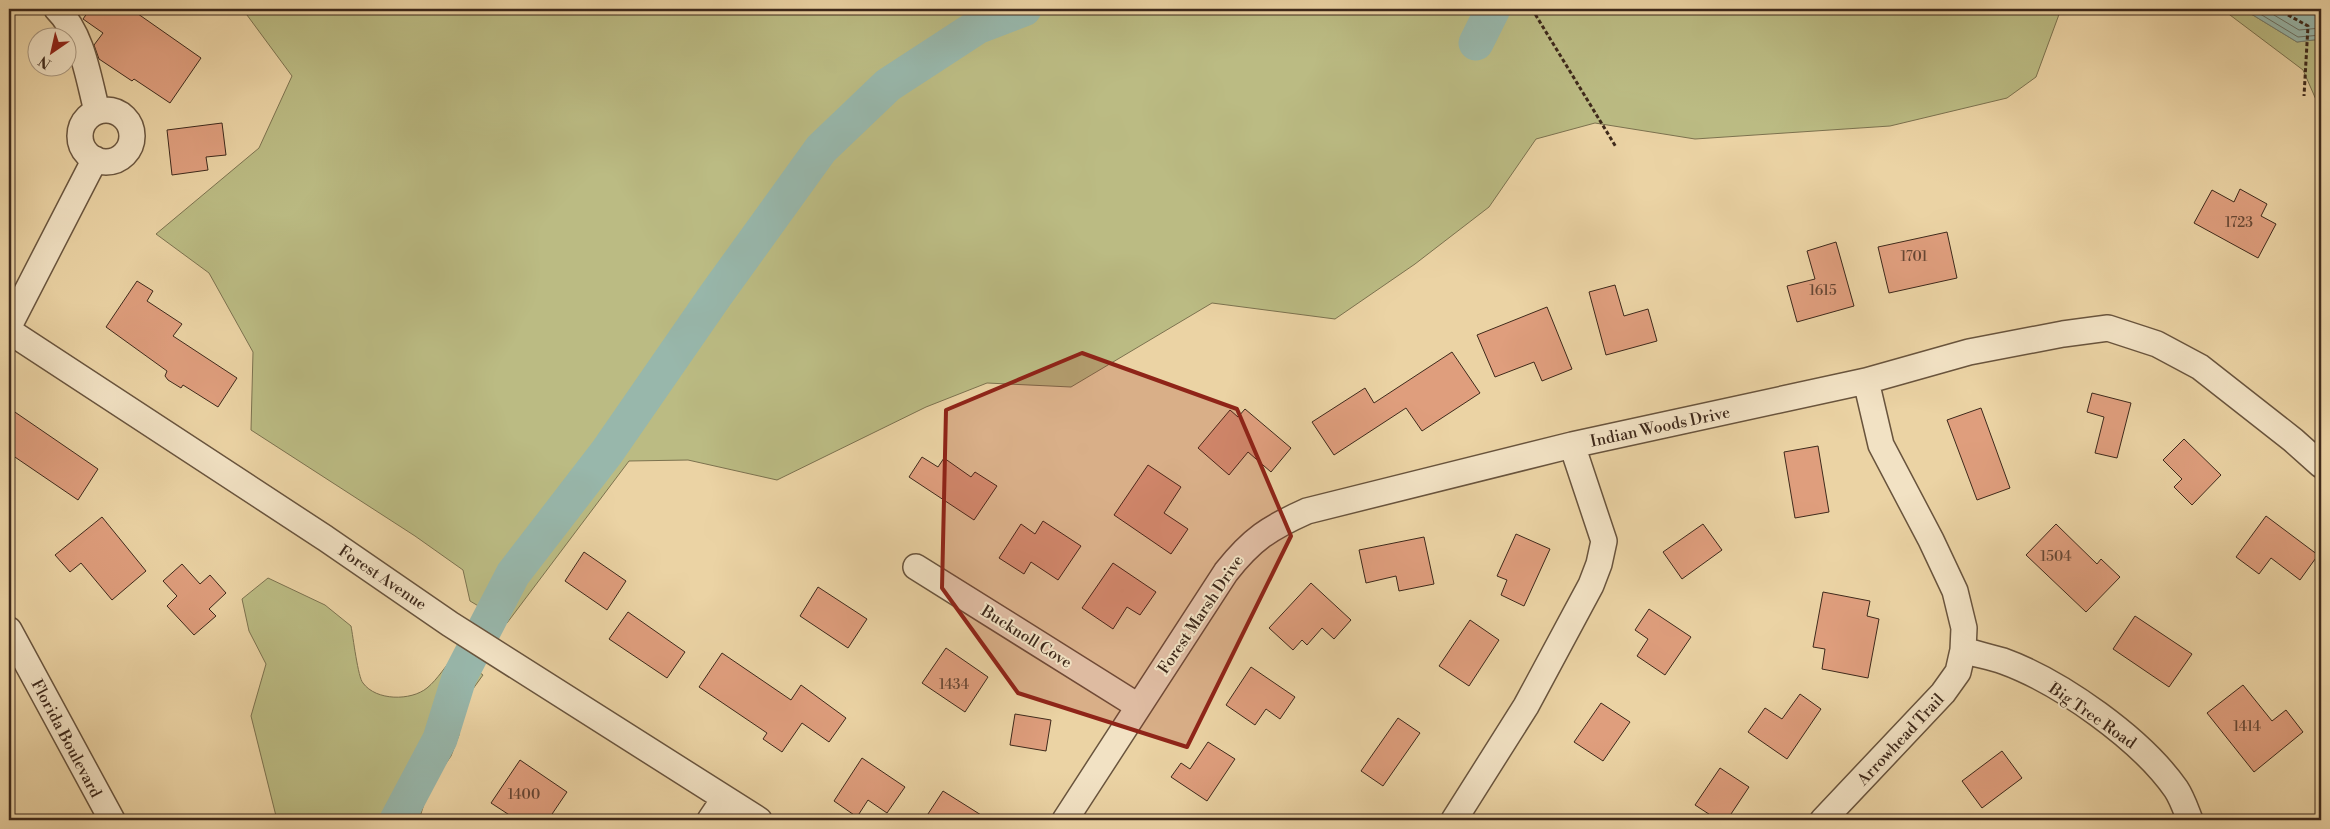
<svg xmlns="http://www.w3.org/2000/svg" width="2330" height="829" font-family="'Libre Bodoni',serif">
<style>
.green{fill:#bbbb83;stroke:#7c724f}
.water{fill:#98b7ab;stroke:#747e71}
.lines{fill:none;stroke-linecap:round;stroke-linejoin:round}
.shore{stroke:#6b7063;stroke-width:1}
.river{stroke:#98b7ab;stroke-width:35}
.building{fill:#df9e7d;stroke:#3e291b}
.minor-casing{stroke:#69543d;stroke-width:28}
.path{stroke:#3e291b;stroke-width:3;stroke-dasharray:4 2.5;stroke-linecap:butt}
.minor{stroke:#f2e2c4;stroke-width:25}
.marked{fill:#8f2418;fill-opacity:0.2;stroke:#8f2418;stroke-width:4;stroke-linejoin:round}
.labels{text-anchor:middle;stroke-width:4;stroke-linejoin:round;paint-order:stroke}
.number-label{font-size:14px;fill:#664634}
.street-label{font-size:16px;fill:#3e291b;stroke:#f2e2c4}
</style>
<rect width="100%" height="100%" fill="#ebd3a4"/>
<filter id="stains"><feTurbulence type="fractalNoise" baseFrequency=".004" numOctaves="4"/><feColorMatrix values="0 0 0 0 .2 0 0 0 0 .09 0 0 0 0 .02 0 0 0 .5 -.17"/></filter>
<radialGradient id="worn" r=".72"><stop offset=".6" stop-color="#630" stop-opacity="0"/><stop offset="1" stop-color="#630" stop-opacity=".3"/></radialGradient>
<path class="green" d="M240 9H2061L2036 77 2007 98 1890 126 1695 139 1595 123 1536 139 1489 207 1415 264 1335 319 1212 303 1071 387 987 383 926 407 777 480 688 460 629 461 507 623 470 601 463 570 415 536 251 430 253 352 209 273 156 234 259 148 292 76 244 11Z
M2222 9H2243L2297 42 2321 39V111L2303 70Z
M268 578 325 605 351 626C353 636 358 678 363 683 376 701 411 701 427 688 438 679 446 665 455 655L483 675 457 711 459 735 451 756 429 788 419 820H277L251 716 266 664 249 631 242 599Z"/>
<path class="water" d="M2243 9H2321V39L2297 42Z"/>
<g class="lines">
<path class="shore" d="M2252 9 2298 37 2321 35
M2264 9 2299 30 2321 28"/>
<path class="river" d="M1476 43 1493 9
M397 820 440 739 459 678 513 574 607 452 715 296 821 149 888 85 977 27 1024 9"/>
</g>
<path class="building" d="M90 9H131L201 58 170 103 134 79 132 81 99 59 94 45 103 33 83 19Z
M222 123 226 155 206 157 208 170 172 175 167 130Z
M2240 189 2267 204 2261 216 2276 224 2258 258 2194 223 2212 190 2234 202Z
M1947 232 1957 278 1889 293 1878 247Z
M1836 242 1854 306 1797 322 1787 286 1815 279 1807 251Z
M137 281 153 291 147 301 182 324 173 336 237 378 218 407 183 385 181 388 168 380 165 376 167 371 106 327Z
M1615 285 1624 316 1648 309 1657 341 1606 355 1589 292Z
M1547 307 1572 369 1542 381 1534 362 1495 377 1477 335Z
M1452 352 1480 393 1422 431 1406 408 1334 455 1312 422 1365 388 1374 403Z
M2092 393 2131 403 2117 458 2095 453 2104 417 2087 412Z
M9 408 98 469 78 500 9 453Z
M1981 408 2010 488 1977 500 1947 420Z
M1245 409 1291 448 1271 472 1248 452 1229 475 1198 448 1230 410 1238 417Z
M2184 439 2221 475 2192 505 2174 487 2182 479 2163 460Z
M1818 446 1829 512 1795 518 1784 452Z
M922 457 938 467 944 458 971 477 975 472 997 486 974 520 909 477Z
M1148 465 1181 487 1164 513 1188 529 1171 554 1114 515Z
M2266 516 2318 555 2300 580 2271 558 2259 574 2236 557Z
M102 517 146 571 112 600 81 563 70 572 55 555Z
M1043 521 1081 546 1058 580 1031 562 1024 574 999 558 1021 524 1035 534Z
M1703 524 1722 550 1682 579 1663 552Z
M2056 524 2097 564 2101 559 2120 577 2086 612 2026 555Z
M1516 534 1550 549 1524 606 1501 595 1507 580 1497 576Z
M1424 537 1434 584 1399 591 1396 576 1366 583 1359 550Z
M584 552 626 581 607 610 565 581Z
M1113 563 1156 592 1140 615 1127 607 1113 629 1082 608Z
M182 564 200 584 210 575 226 593 209 609 216 616 194 635 167 606 177 596 163 581Z
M1311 583 1351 620 1334 639 1322 628 1307 645 1302 640 1293 650 1269 628Z
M818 587 867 619 848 648 800 616Z
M1823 592 1870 601 1867 616 1879 619 1868 678 1822 669 1825 649 1813 647Z
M1649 609 1691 637 1665 675 1637 656 1648 639 1635 630Z
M628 612 685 652 667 678 609 639Z
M2135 616 2192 654 2169 687 2113 649Z
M1470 620 1499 640 1469 686 1439 666Z
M946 648 988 677 965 712 922 683Z
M722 653 791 700 801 685 846 718 829 742 802 723 782 752 763 739 767 733 699 687Z
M1251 667 1295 697 1280 719 1266 709 1255 725 1226 705Z
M2243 685 2272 721 2286 710 2303 732 2254 772 2207 713Z
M1800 694 1821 709 1787 759 1748 732 1765 708 1782 719Z
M1601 703 1630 722 1603 761 1574 742Z
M1015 714 1051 720 1046 751 1010 745Z
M1398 718 1420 733 1383 786 1361 771Z
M1208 742 1235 759 1207 801 1171 777 1181 763 1190 769Z
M2002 751 2022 778 1982 808 1962 781Z
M862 758 905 787 887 813 868 800 857 817 834 801Z
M520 760 567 792 548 820H517L491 803Z
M1720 768 1749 787 1727 820H1718L1695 805Z
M943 791 989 820H924Z"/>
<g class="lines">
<g class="minor-casing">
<path id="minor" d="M57 9C83 35 88 77 97 111
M80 136a26 26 0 1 1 52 0a26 26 0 1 1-52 0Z
M9 326 95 159
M9 331 325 538 450 624 759 820
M916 567 1138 706
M9 630 112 820
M1963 650C1976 654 1990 657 2003 661 2061 682 2141 739 2176 789 2182 798 2186 810 2190 820
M710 820 724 799
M1065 820 1226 572C1252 539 1269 528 1307 511L1572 445 1866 381 1969 352 2063 334 2108 328 2157 344 2200 367 2293 440 2321 465
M1454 820 1526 706 1591 585 1599 564 1604 541 1572 445
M1823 820 1943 693 1958 672 1963 650 1964 628 1955 591 1931 540 1881 445 1866 381"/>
</g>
<path class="path" d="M1532 9 1616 147
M2288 15 2308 26 2304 96"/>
<use href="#minor" class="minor"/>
</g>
<path class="marked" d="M1082 353 1237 409 1291 536 1187 747 1018 693 942 588 946 410Z"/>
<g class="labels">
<g class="number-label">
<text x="2239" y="227">1723</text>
<text x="1914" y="261">1701</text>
<text x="1823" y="295">1615</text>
<text x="2056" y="561">1504</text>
<text x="954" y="689">1434</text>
<text x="2247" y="731">1414</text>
<text x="524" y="799">1400</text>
</g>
<g class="street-label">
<text transform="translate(1660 426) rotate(-12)" y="6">Indian Woods Drive</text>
<text transform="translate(383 577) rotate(34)" y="6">Forest Avenue</text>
<text transform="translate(1200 614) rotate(-56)" y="6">Forest Marsh Drive</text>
<text transform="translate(1027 636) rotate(32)" y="6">Bucknoll Cove</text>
<text transform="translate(2093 715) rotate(35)" y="6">Big Tree Road</text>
<text transform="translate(67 738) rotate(62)" y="6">Florida Boulevard</text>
<text transform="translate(1900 739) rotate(-47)" y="6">Arrowhead Trail</text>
</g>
</g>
<rect width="2330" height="829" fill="none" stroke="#ebd3a4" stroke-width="30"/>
<rect x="10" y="10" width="2310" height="809" fill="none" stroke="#3e291b" stroke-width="2.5"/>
<rect x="15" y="15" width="2300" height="799" fill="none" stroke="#3e291b"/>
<g transform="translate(52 52) rotate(214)"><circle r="24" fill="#f2e2c4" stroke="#aa9880"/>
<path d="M0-4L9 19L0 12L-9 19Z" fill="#8f2418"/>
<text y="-8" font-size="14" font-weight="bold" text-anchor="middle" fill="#3e291b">N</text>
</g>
<rect width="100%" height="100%" filter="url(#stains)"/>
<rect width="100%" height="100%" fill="url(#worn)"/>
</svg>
